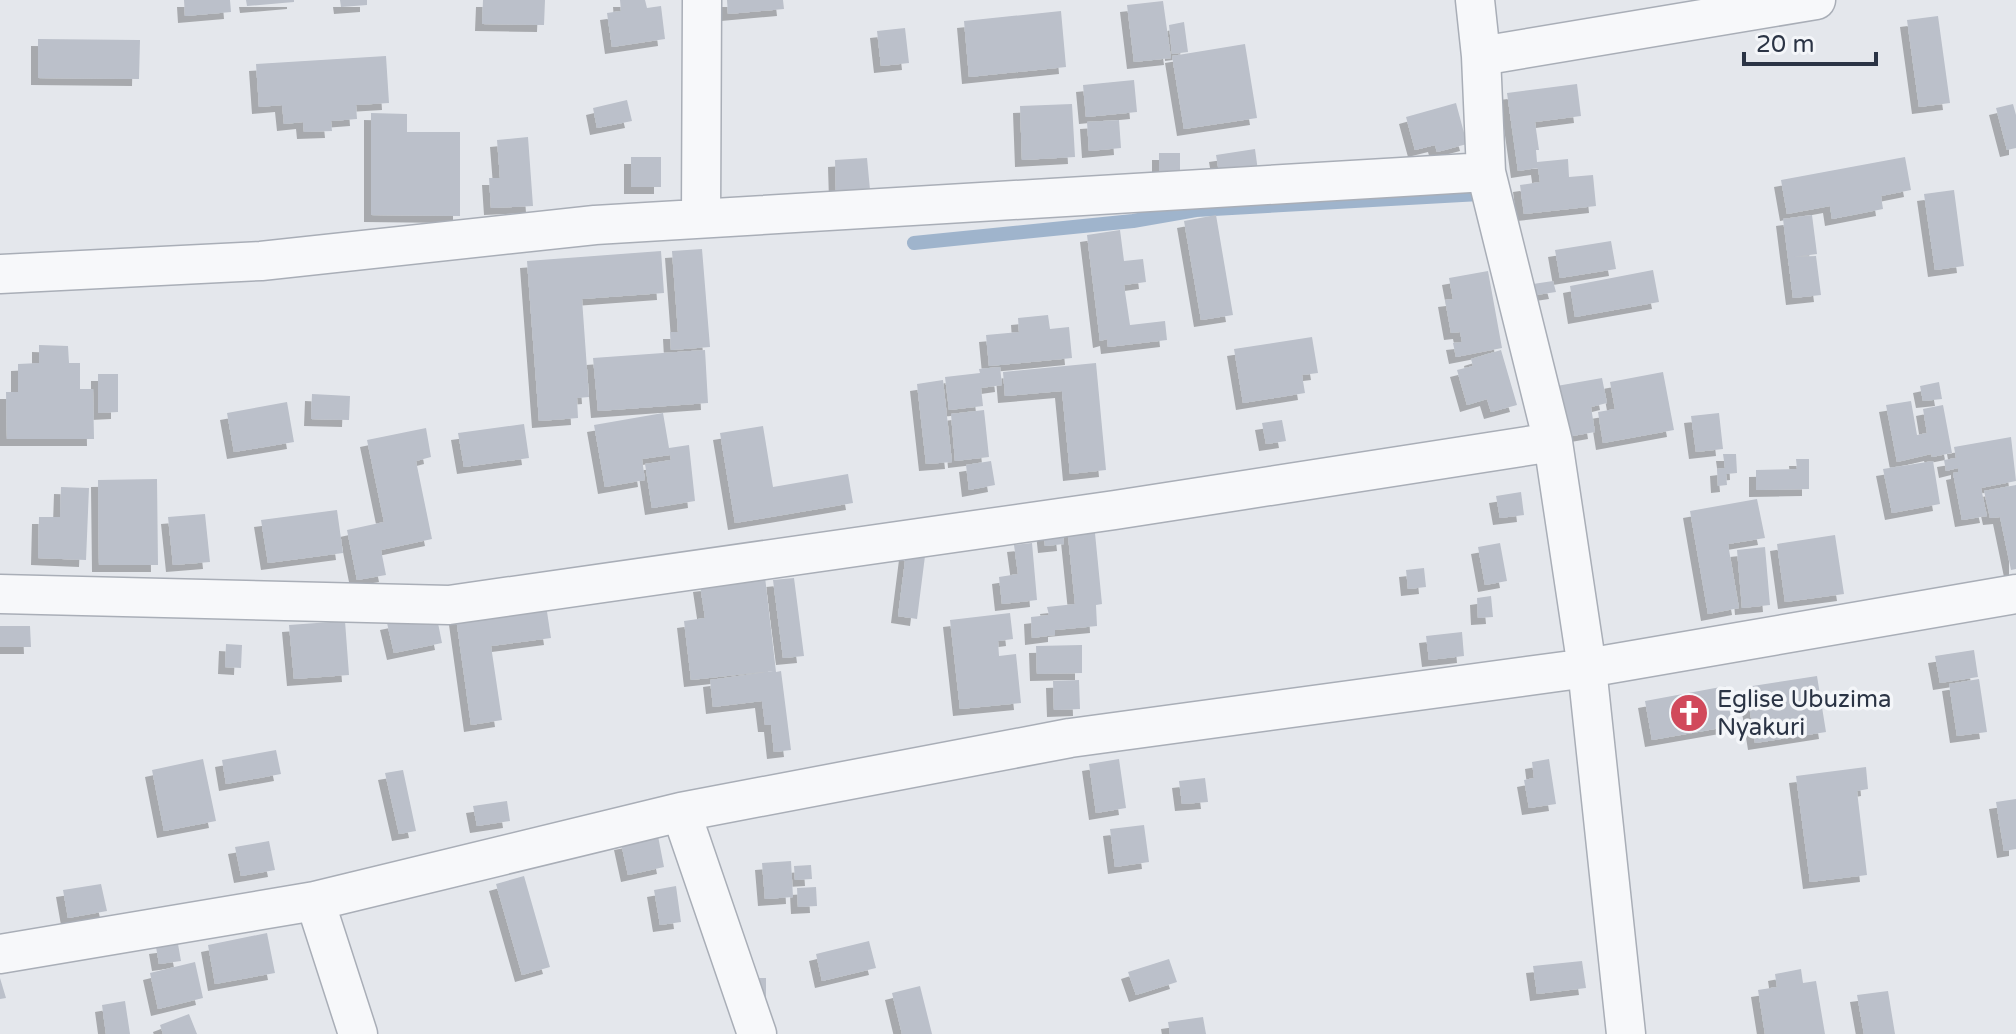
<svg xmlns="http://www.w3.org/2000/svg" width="2016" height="1034" font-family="'Varela Round',sans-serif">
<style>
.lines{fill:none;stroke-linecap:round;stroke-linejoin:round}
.stream{stroke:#9fb4cc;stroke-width:14}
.building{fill:#bbc0ca;filter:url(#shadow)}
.minor-casing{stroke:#a9aeb7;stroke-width:41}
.minor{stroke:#f7f8fa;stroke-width:38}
.labels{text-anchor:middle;stroke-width:7;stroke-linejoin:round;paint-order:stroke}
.poi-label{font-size:24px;fill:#2b3445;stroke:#f4f6f9;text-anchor:start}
</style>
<defs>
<filter id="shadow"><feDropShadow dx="-7" dy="7" stdDeviation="0" flood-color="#0004"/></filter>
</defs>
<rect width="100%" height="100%" fill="#e4e7ec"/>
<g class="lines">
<path class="stream" d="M914 243 1133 221 1196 210 1480 194"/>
</g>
<path class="building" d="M184 0H230L231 12 185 16Z
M246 0H294V2L247 6Z
M340 0H367V5L341 7Z
M483 0H545L544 25 482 24Z
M620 0H645L647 8 661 6 665 39 612 47 607 13 621 11Z
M727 0H783L784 9 728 14Z
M1163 1 1171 58 1134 62 1127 5Z
M1061 11 1066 67 969 77 964 21Z
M1938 16 1950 103 1919 107 1907 20Z
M1184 22 1188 52 1172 54 1169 25Z
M905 28 909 63 881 66 877 31Z
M38 39 140 40 139 79 38 78Z
M1245 44 1257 118 1184 129 1172 56Z
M386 56 389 103 356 105 357 119 331 121 332 131 304 132 303 122 284 124 282 105 259 107 256 64Z
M1134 80 1137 112 1086 117 1083 85Z
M1577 84 1581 116 1535 122 1539 150H1536L1537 162 1568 159 1569 177 1593 175 1596 206 1524 214 1520 185 1540 182 1538 168 1518 171 1507 93Z
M627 100 632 121 597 128 593 108Z
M1456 103 1467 144 1437 152 1435 145 1415 150 1406 117Z
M1072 104 1075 157 1022 160 1020 106Z
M2013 104 2016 115V148L2007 150 1996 108Z
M371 113 407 114V132H460V216L371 215Z
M1119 120 1121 148 1089 151 1087 122Z
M528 137 533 206 491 208 489 178H500L497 140Z
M1255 149 1258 171 1220 178 1216 155Z
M1159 153H1180V179L1159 180Z
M631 157H661V187H631Z
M1905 157 1911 190 1881 196 1883 209 1832 219 1830 206 1787 214 1781 180Z
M867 158 870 190 836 193 835 160Z
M1954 190 1964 266 1935 270 1924 194Z
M1216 215 1233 315 1201 320 1184 221Z
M1812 215 1817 254 1794 257 1816 256 1821 295 1793 298 1783 219Z
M1120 230 1124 261 1143 259 1146 282 1124 285 1130 325 1165 321 1167 340 1108 347 1107 339 1100 341 1087 235Z
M1611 241 1616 269 1560 278 1555 250Z
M702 249 710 347 671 350 670 332H678L672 251Z
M661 251 664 293 582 299 589 397 577 398 578 418 539 421 527 261Z
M1653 270 1659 302 1575 317 1570 286Z
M1488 271 1502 348 1456 357 1453 343 1462 342 1460 332 1451 333 1445 300 1453 299 1449 278Z
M1553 281 1556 292 1536 295 1533 284Z
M1048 315 1050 329 1069 327 1072 358 989 366 986 335 1019 332 1018 318Z
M1312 337 1318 373 1302 375 1305 393 1243 403 1234 349Z
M39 345 68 346 69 363H80V389H93L94 439H7L6 392H18V364L39 363Z
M705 350 708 403 598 411 593 358Z
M1501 350 1517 405 1491 412 1487 399 1467 405 1457 370 1473 366 1471 359Z
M1096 363 1106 470 1070 474 1062 391 1005 396 1003 372Z
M1000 367 1002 385 981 388 983 406 949 410 945 377 980 373 979 369Z
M1663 372 1674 430 1603 443 1598 412 1615 409 1610 382Z
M98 374H118V412L98 413Z
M1602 378 1607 403 1591 407 1595 432 1561 438 1551 387Z
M943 380 952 462 926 464 917 384Z
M1939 382 1942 399 1923 401 1920 386Z
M312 394 350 396 349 420 311 419Z
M1911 401 1917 435 1927 433 1923 409 1943 405 1952 453 1932 457 1931 454 1897 462 1886 405Z
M287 402 294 442 234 452 227 413Z
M984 410 989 457 955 461 951 414Z
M663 413 669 448 689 445 695 501 652 508 645 464 671 460 670 455 642 459 645 480 605 487 594 425Z
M1719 413 1723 449 1696 452 1691 416Z
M1282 420 1286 441 1266 444 1262 423Z
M524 424 529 458 464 467 458 433Z
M763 426 773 487 848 474 853 503 735 523 720 433Z
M426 428 431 457 416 461 432 539 381 550 386 575 357 580 347 530 384 522 367 440Z
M2011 437 2016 481 1981 488 1987 516 1962 520 1953 473 1958 472V468L1946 471 1944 460 1956 458 1954 447Z
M1723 454H1736L1737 473 1726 474 1727 485 1718 486 1717 469 1725 468Z
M1796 459H1809V489L1756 490V470L1797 469Z
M991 461 995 485 969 490 966 465Z
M1933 461 1940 504 1892 513 1883 469Z
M157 479 158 565H99L98 480Z
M2016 485V569L2011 570 2000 517 1990 518 1984 491Z
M61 487 89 488 86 560 38 558 39 517H60Z
M1521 492 1524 515 1500 518 1496 496Z
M1757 499 1765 538 1728 544 1739 608 1708 614 1690 511Z
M337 510 343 553 268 563 261 520Z
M205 514 210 562 173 565 168 517Z
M1094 523 1102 604 1096 605 1097 626 1055 630V635L1032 638 1031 617 1049 615 1047 607 1075 604 1067 526Z
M1062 525 1064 544 1045 546 1043 527Z
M1835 535 1844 594 1785 602 1777 544Z
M1032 543 1037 600 1002 604 999 577 1018 574 1014 545Z
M1500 543 1507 581 1485 585 1478 547Z
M1765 547 1770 605 1742 608 1737 550Z
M906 553 925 556 917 619 898 616Z
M1424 568 1426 587 1408 589 1406 570Z
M765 577 776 672 781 671 791 750 774 752 771 725H765L762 701 713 707 710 680 773 671 691 680 684 621 705 618 700 585Z
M794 578 804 656 783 658 773 580Z
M1491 596 1493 617 1478 618 1477 598Z
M546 605 551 638 491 646 502 720 471 725 456 618Z
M436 613 442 643 394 653 387 623Z
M1010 613 1013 639 998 641 999 656 1016 654 1021 703 960 709 950 620Z
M345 621 349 675 294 679 289 625Z
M0 626H30L31 647H0Z
M1462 632 1464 656 1429 660 1426 636Z
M226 644 242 645 241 668 225 667Z
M1082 645V673L1037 674 1036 646Z
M1974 650 1978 677 1940 683 1935 656Z
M1817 676 1826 732 1755 743 1746 687Z
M1979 679 1987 732 1957 736 1949 684Z
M1079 680 1080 709 1054 710 1053 681Z
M1726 686 1732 726 1652 740 1645 701Z
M276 750 281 774 226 784 222 760Z
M203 759 216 821 164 831 152 770Z
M1119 759 1126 808 1096 813 1089 764Z
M1549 759 1556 804 1529 808 1524 780 1534 778 1532 762Z
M1866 767 1868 789 1857 791 1867 875 1810 882 1796 776Z
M403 770 416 831 399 834 385 773Z
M1205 778 1208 802 1182 804 1179 781Z
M2016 799V849L2004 851 1996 802Z
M507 801 510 821 477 826 473 806Z
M1144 825 1149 862 1115 867 1110 829Z
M658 836 664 867 628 875 621 843Z
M269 841 275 870 241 876 235 847Z
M791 861 793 897 765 899 762 863Z
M811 865 812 879 795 880 794 866Z
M524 876 550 967 522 975 496 884Z
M101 884 107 911 68 918 63 890Z
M676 886 681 922 660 925 654 890Z
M816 887 817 906 798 907 797 888Z
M267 933 275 973 215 984 208 945Z
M869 941 876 968 822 981 816 954Z
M178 944 181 961 159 964 156 947Z
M1169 959 1177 982 1136 995 1128 972Z
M1582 961 1586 988 1537 994 1533 966Z
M195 962 203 998 158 1009 150 973Z
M1801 969 1803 983 1816 981 1825 1034H1765L1758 990 1777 987 1775 974Z
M0 978 6 998 0 999Z
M752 978H766V1001Z
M920 986 932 1034H902L892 993Z
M1888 991 1895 1034H1864L1857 995Z
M125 1001 130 1034H106L102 1005Z
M189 1014 197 1034H163L160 1025Z
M1203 1017 1206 1034H1170L1168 1022Z"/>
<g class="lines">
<g class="minor-casing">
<path id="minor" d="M1475 0 1481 56 1486 172 1553 442 1587 668 1626 1034
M1481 56 1816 0
M701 217 702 0
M0 274 261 261 595 225 1486 172
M0 594 449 605 1115 510 1553 442
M681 812 757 1034
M315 901 358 1034
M0 954 315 901 681 812 1070 738 1587 668 2016 594"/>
</g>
<use href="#minor" class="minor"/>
</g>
<defs>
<g id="church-disc" transform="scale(2)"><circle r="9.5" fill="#d1495b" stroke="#f4f6f9"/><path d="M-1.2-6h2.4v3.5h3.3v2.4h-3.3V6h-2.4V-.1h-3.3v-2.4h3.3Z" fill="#fff"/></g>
</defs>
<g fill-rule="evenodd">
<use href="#church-disc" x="1689" y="713"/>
</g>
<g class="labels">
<g class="poi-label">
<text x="1717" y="707">Eglise Ubuzima<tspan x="1717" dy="28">Nyakuri</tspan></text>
</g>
</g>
<path d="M1744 52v12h132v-12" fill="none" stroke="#2b3445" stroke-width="4"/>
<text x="1756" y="52" font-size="24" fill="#2b3445" stroke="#f4f6f9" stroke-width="6" paint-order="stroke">20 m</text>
</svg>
